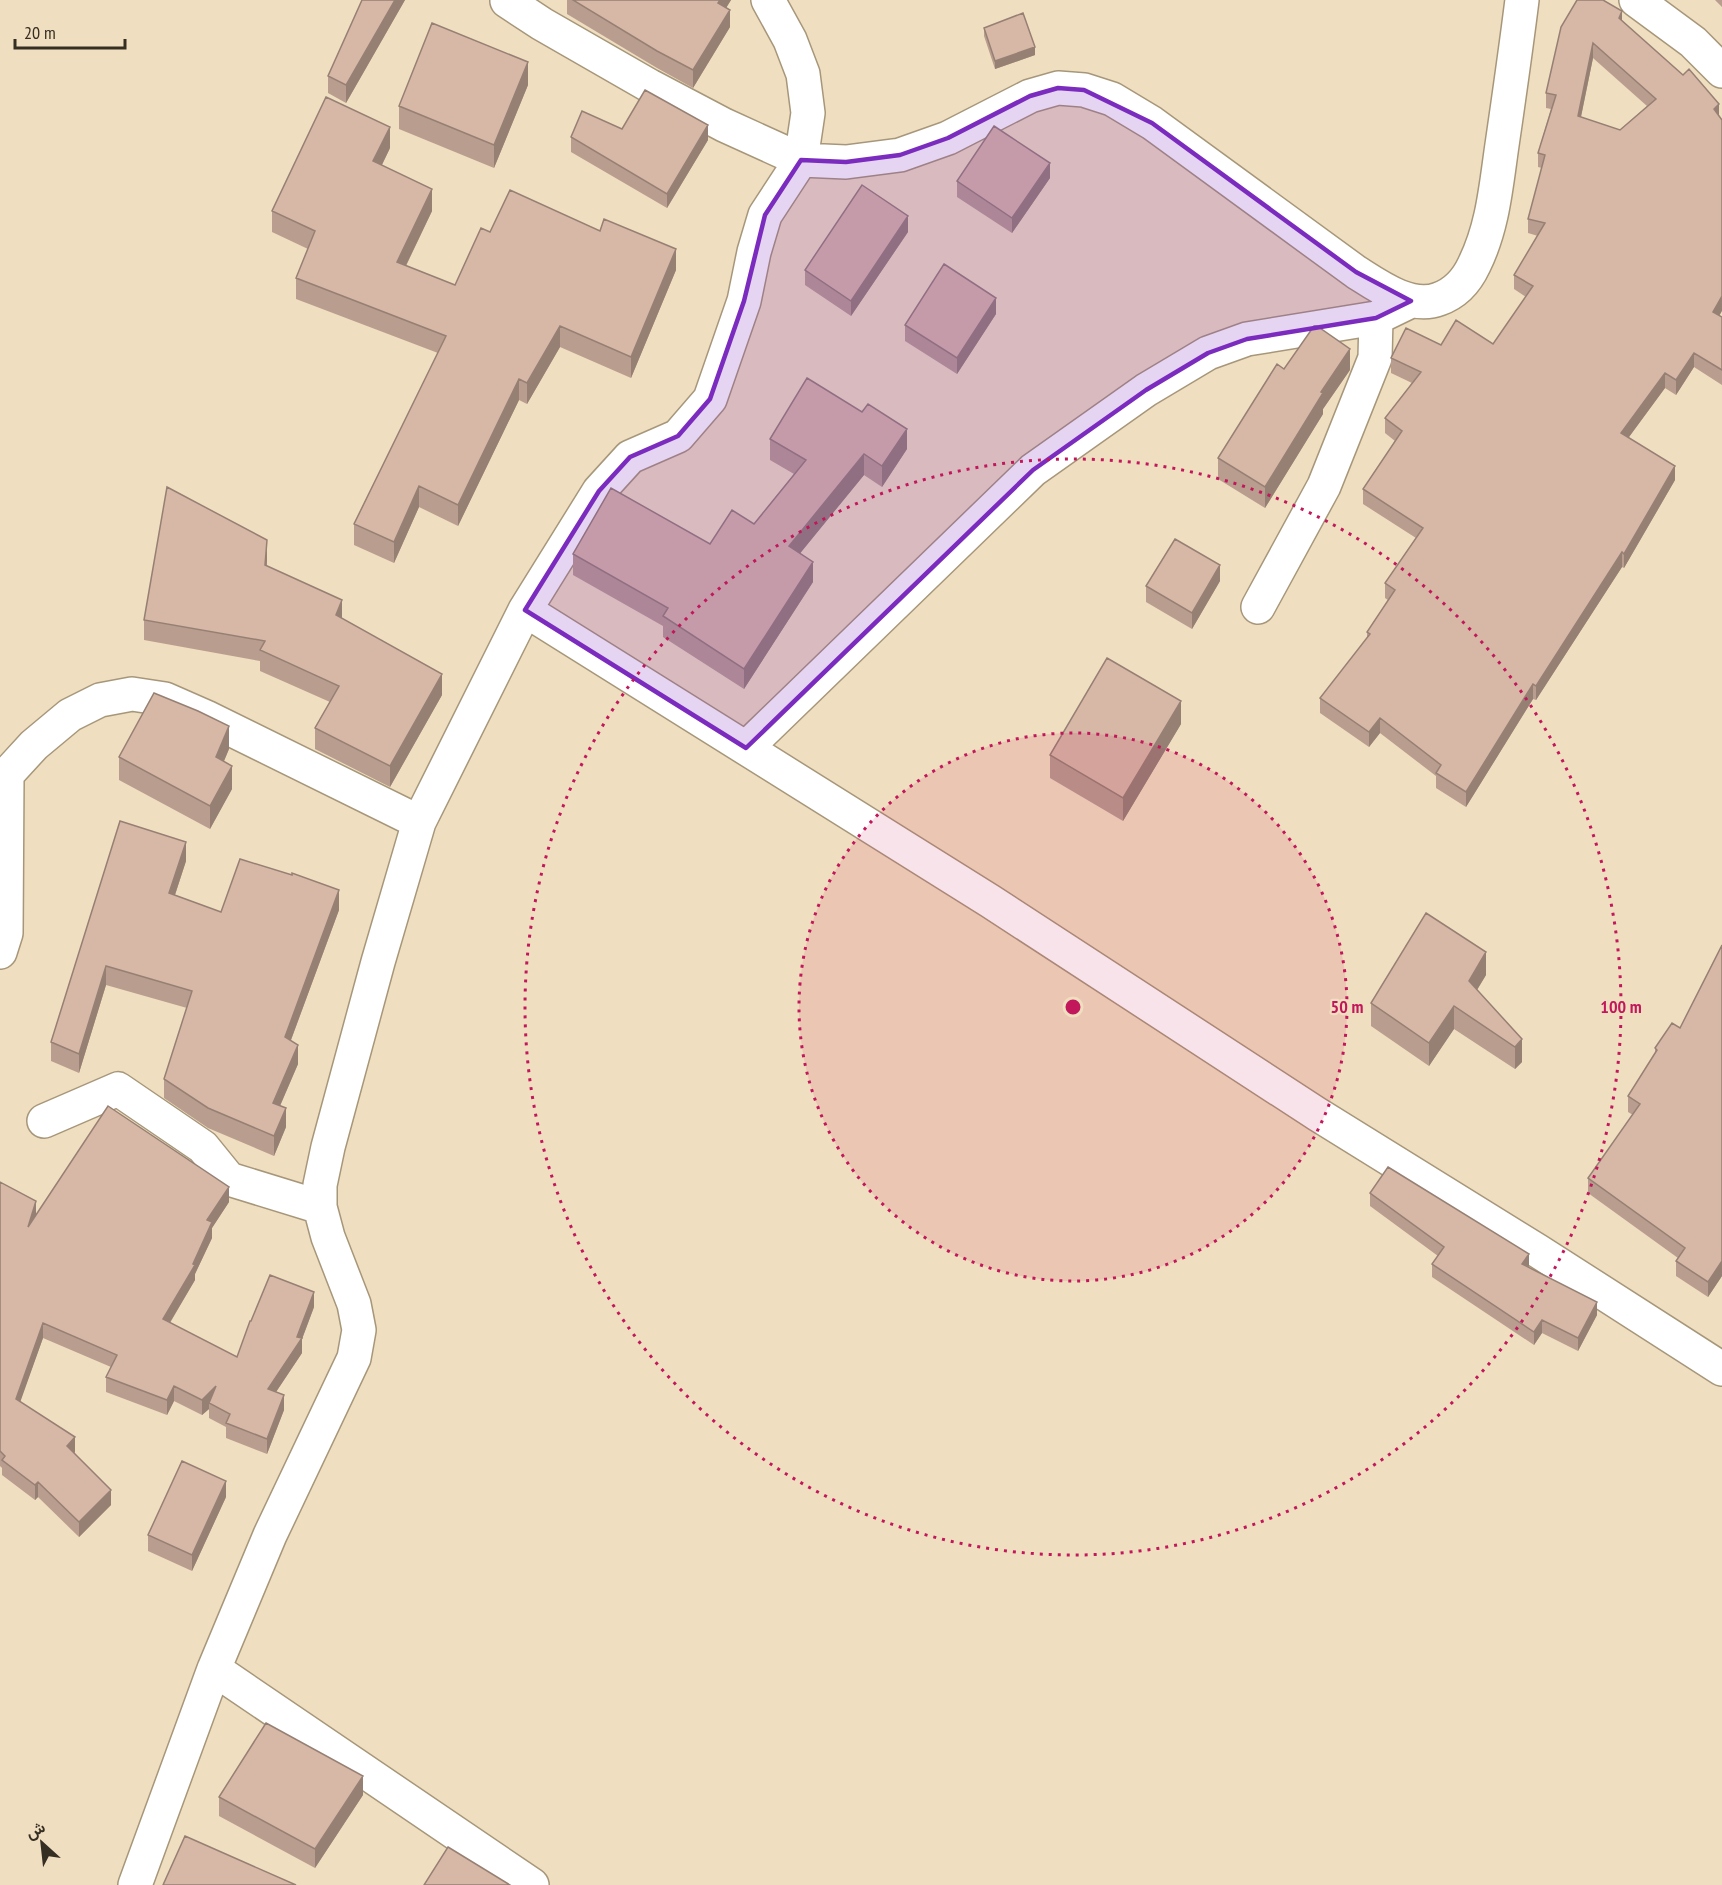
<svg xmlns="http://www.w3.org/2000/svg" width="1722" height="1885" font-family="'PT Sans Narrow',Vazirmatn,sans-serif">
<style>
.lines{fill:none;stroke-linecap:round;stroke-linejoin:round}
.street-casing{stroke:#a7977a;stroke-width:36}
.street{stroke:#fff;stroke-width:33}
.wall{fill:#b99d8e;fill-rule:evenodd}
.shaded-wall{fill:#968074}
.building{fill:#d7b7a5;stroke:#968074;stroke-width:1.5;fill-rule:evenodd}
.marked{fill:#7b2cbf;fill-opacity:0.2;stroke:#7b2cbf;stroke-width:4.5;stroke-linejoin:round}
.ring{fill:none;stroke:#c2185b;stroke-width:3;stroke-dasharray:3 6}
.centre{fill:#c2185b;stroke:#f0dec0;stroke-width:3}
.ring-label{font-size:18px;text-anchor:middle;font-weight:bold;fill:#c2185b;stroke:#f0dec0;stroke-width:4.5;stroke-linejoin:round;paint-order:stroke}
</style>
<rect width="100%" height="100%" fill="#f0dec0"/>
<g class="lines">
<g class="street-casing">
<path id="street" d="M1636 0 1693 42 1722 71
M507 1 542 24 650 86 724 125 801 160 846 162 900 155 948 138 1030 96 1058 88 1084 90 1112 99 1152 123 1356 272C1378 286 1411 310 1439 299 1456 293 1467 280 1474 265 1493 227 1496 186 1502 145 1509 97 1516 48 1522 0
M1258 607 1324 486 1375 358 1376 318
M525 610 990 901 1317 1114 1538 1251 1722 1369
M746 748 1033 470 1146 390 1208 353 1247 339 1376 318 1411 301
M0 782 34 745 70 715 100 700 132 694 165 699 206 717 419 822
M0 952 6 933 7 775
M44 1121 118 1089 203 1147 229 1179 320 1207
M214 1669 532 1885
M135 1885 214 1669 270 1535 354 1358 359 1330 354 1304 328 1237 320 1207V1185L328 1147 378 962 419 822 525 610 599 491 630 457 678 436 710 399 744 301 754 252 765 215 801 160 808 113 803 74 790 40 768 0"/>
</g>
<use href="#street" class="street"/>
</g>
<path class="wall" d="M362 0H405L346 103 328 93V76Z
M567 0H731L726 8 730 27 693 88 657 68 567 14Z
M1715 0H1722V7Z
M1622 21 1719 116V316L1722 317V385L1694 367 1676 395 1665 388 1628 438 1675 480 1624 568 1622 567 1536 700 1533 699 1466 807 1436 788V776L1380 733 1369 747 1320 713V698L1367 639V632L1388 600 1385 598V583L1416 538 1363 504V489L1395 441 1385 433V418L1412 383 1391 373V358L1441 345 1493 344 1526 297 1514 289V275L1538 236 1528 233V219L1542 168 1538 167V153L1551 109 1546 108V93L1561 27ZM1593 58 1647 106 1620 130 1581 117Z
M984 28 1035 55 995 69 984 36Z
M528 85 494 168 399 129V106Z
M622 129 708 140 667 208 571 152V137Z
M390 148 382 165 432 211 406 266 455 285 490 232 676 270 631 378 560 347 527 404 519 400 458 526 419 507 394 563 354 545V524L438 353 296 299V278L308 249 272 232V211Z
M1050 178 1012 233 957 197V181Z
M908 232 851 316 805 285V270Z
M996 314 957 374 905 341V325Z
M1350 370 1323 409V414L1265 508 1218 479V458Z
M770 439 907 449 882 487 864 475 800 553 813 582 744 689 663 637V626L573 575V554L710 544 754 524 794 474 770 460Z
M267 560V566L342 619 442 695 390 787 315 749V728L330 702 260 671V661L144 640V620Z
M1220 581 1192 629 1146 602V586Z
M1181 724 1123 821 1050 778V755Z
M229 749 224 761 232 789 210 829 119 780V757Z
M120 821 186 861 175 895 221 912 339 910 291 1040 298 1064 280 1106 286 1127 274 1156 208 1128 164 1098V1079L187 1008 106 985 79 1073 51 1061V1042Z
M1722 945V1276L1708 1297 1676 1276V1261L1678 1258 1588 1193V1178L1633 1115 1628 1112V1096L1655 1054V1048L1680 1028Z
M1486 975 1477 990 1522 1039V1062L1515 1069 1454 1029 1429 1066 1371 1026V1003Z
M0 1182 36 1215 229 1202 212 1228V1238L195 1274V1280L170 1323 237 1357 251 1321 314 1307 302 1339V1353L276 1392 284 1410 267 1454 226 1438V1427L209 1418V1409L202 1415 174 1401 167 1415 106 1392V1377L111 1367 43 1338 20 1401 75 1452 74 1453 111 1505 79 1537 38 1497 35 1500 2 1475V1468L0 1466Z
M1370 1193 1529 1267 1597 1315 1578 1351 1542 1333 1534 1345 1432 1277V1264L1438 1256 1370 1206Z
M226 1497 192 1571 148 1551V1535Z
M363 1795 315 1868 219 1816V1797Z"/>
<path class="shaded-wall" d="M395 0H405L346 103V85Z
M720 0H731L718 21V3Z
M730 10V27L693 88V70Z
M1622 11V26L1619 18Z
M1593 43V58L1578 131V116Z
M1035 47V55L995 69V61Z
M528 62V85L494 168V145Z
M1719 104V119L1714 109Z
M708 125V140L667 208V194Z
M390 127V148L373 183V161Z
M1050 163V178L1012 233V218Z
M432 189V211L397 284V262Z
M908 216V232L851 316V301Z
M676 249V270L631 378V357Z
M1722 296V311L1713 327V312Z
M996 298V314L957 374V358Z
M560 326V347L527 404V383Z
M1350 349V370L1323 409V414L1265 508V487L1321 392Z
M1694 353V367L1676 395V380Z
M1665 373V388L1621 448V433Z
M519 379V400L458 526V505Z
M907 429V449L882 487V466Z
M864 454V475L789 567V546Z
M1675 466V480L1624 568V554Z
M419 486V507L394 563V542Z
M267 540V560L265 586V565Z
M1622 552V567L1536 700V686Z
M813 562V582L744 689V669Z
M1220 565V581L1192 629V613Z
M342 600V621L336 615Z
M442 674V695L390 787V766Z
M1533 684V699L1466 807V792Z
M1181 701V724L1123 821V798Z
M1380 718V733L1369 747V732Z
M229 726V749L216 780V757Z
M232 766V789L210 829V806Z
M186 842V861L169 913V893Z
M339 890V910L285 1056V1037Z
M1486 952V975L1469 1003V981Z
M106 966V985L79 1073V1054Z
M1454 1006V1029L1429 1066V1043Z
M1522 1039V1062L1515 1069V1047Z
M298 1045V1064L273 1122V1103Z
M286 1108V1127L274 1156V1136Z
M229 1187V1202L212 1228V1238L195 1274V1280L163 1334V1319L193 1264 207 1220Z
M36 1201V1216L28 1227Z
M1529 1254V1267L1522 1264Z
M1722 1261V1276L1708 1297V1282Z
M314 1292V1307L302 1339V1353L268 1404V1389L297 1337Z
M1597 1302V1315L1578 1351V1338Z
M1542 1320V1333L1534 1345V1332Z
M43 1323V1338L16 1414V1399Z
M174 1386V1401L167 1415V1400Z
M216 1386 209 1403V1409L202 1415V1400Z
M284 1395V1410L267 1454V1439Z
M75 1437V1452L67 1461V1446Z
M226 1481V1497L192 1571V1555Z
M38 1482V1497L35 1500V1485Z
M111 1490V1505L79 1537V1522Z
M363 1776V1795L315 1868V1849Z"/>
<path class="building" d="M362 0H395L346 85 328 76Z
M573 0H720L718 3 730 10 693 70 657 51Z
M1577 0H1603L1622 11 1619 18 1683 75 1689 69 1719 104 1714 109 1722 120V296L1713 312 1722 317V370L1694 353 1676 380 1665 373 1621 433 1675 466 1624 554 1622 552 1536 686 1533 684 1466 792 1436 773 1441 765 1380 718 1369 732 1320 698 1370 634 1367 632 1395 590 1385 583 1423 528 1363 489 1402 431 1385 418 1421 372 1391 358 1406 328 1441 345 1456 320 1493 344 1533 286 1514 275 1545 223 1528 219 1545 155 1538 153 1556 95 1546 93 1561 27ZM1593 43 1656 99 1620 130 1578 116Z
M1023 13 1035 47 995 61 984 28Z
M432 23 528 62 494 145 399 106Z
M645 90 708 125 667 194 571 137 582 111 622 129Z
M326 97 390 127 373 161 432 189 397 262 455 285 481 228 490 232 510 190 600 231 604 219 676 249 631 357 560 326 527 383 519 379 458 505 419 486 394 542 354 524 446 336 296 278 315 231 272 211Z
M994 126 1050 163 1012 218 957 181Z
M862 185 908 216 851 301 805 270Z
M944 264 996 298 957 358 905 325Z
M1314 326H1317L1350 349 1321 392 1323 393 1265 487 1218 458 1277 364 1284 369Z
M807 378 862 412 868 404 907 429 882 466 864 454 789 546 813 562 744 669 663 616 668 608 573 554 611 488 710 544 732 510 754 524 806 460 770 439Z
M167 487 267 540 265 565 342 600 336 615 442 674 390 766 315 728 339 686 260 650 265 641 144 620Z
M1175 539 1220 565 1192 613 1146 586Z
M1107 658 1181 701 1123 798 1050 755Z
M154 693 198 711 229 726 216 757 232 766 210 806 119 757Z
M120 821 186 842 169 893 221 912 240 859 292 875V873L339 890 285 1037 298 1045 273 1103 286 1108 274 1136 208 1108 164 1079 192 991 106 966 79 1054 51 1042Z
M1426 913 1486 952 1469 981 1522 1039 1515 1047 1454 1006 1429 1043 1371 1003Z
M1722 945V1261L1708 1282 1676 1261 1685 1248 1588 1178 1640 1104 1628 1096 1657 1050 1655 1048 1672 1023 1680 1028Z
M108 1106 229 1187 207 1220 212 1222 193 1264 195 1265 163 1319 237 1357 250 1321H251L270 1275 314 1292 297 1337 302 1338 268 1389 284 1395 267 1439 226 1423 230 1414 209 1403 216 1386 202 1400 174 1386 167 1400 106 1377 117 1355 43 1323 16 1399 75 1437 67 1446 111 1490 79 1522 38 1482 35 1485 2 1460 5 1456 0 1451V1182L36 1201 28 1227Z
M1388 1167 1529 1254 1522 1264 1597 1302 1578 1338 1542 1320 1534 1332 1432 1264 1444 1247 1370 1193Z
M182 1461 226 1481 192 1555 148 1535Z
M266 1723 363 1776 315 1849 219 1797Z
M185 1836 296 1885H163Z
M448 1847 510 1885H424Z"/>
<path class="marked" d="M1058 88 1084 90 1152 123 1356 272 1411 301 1376 318 1247 339 1208 353 1146 390 1033 470 746 748 525 610 599 491 630 457 678 436 710 399 744 301 765 215 801 160 846 162 900 155 948 138 1030 96Z"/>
<circle cx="1073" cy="1007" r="274" fill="#c2185b" fill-opacity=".12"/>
<g class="ring">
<circle cx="1073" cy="1007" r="274"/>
<circle cx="1073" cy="1007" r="548"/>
</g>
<circle cx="1073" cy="1007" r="9" class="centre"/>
<g class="ring-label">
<text x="1347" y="1013">50 m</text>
<text x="1621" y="1013">100 m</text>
</g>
<g transform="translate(42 1843) rotate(333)" stroke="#f0dec0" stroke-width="4.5" paint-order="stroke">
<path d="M0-4.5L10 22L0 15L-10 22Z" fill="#352e22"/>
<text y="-9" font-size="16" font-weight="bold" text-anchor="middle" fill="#352e22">ش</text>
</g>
<path d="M15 39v9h110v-9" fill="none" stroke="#352e22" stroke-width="3"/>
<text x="24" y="39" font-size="18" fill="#352e22" stroke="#f0dec0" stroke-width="4.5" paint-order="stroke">20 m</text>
</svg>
